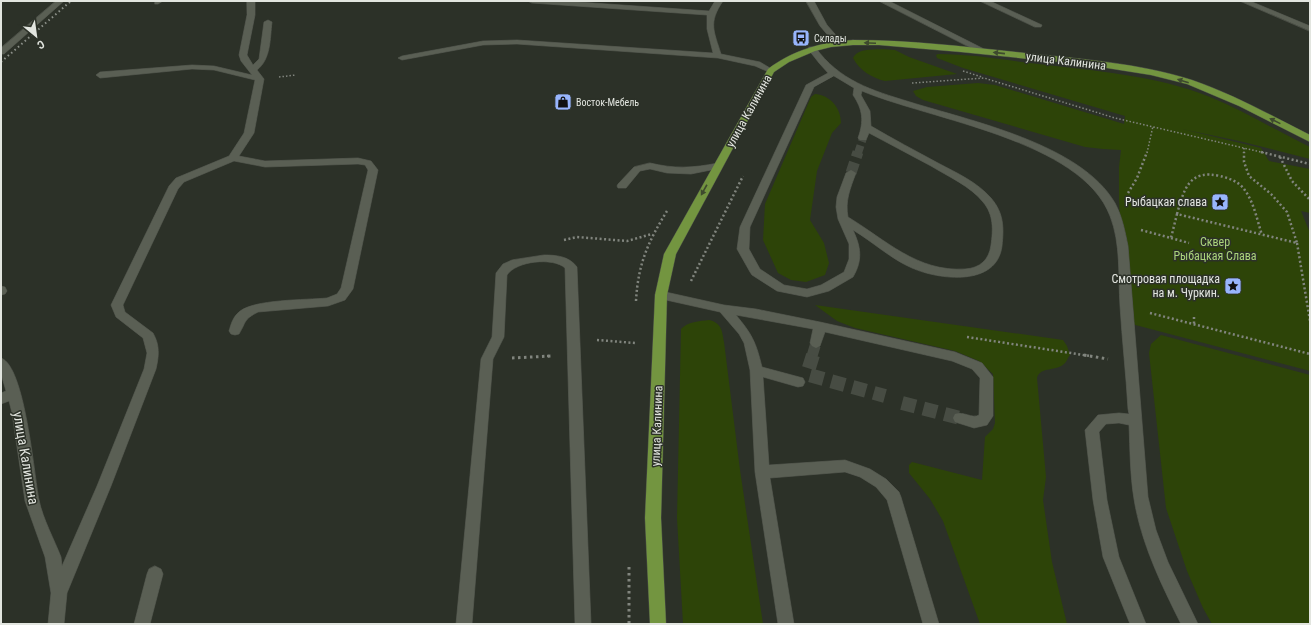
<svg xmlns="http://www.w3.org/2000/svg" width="1311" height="625" font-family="'Roboto Condensed',sans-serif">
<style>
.green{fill:#2d4408}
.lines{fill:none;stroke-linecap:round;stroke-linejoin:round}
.minor-tunnel-far2{stroke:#474c43;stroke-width:8;stroke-dasharray:8 4;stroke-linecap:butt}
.minor-tunnel-far1{stroke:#474c43;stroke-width:11;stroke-dasharray:11 5.5;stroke-linecap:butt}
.minor-tunnel{stroke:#474c43;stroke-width:14;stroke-dasharray:14 8;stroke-linecap:butt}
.minor-casing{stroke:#4a4e46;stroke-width:1}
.major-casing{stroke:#4a4e46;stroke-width:1}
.path-far2{stroke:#81857e;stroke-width:1.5;stroke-dasharray:1.5 2;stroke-linecap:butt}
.path-far1{stroke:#81857e;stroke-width:2.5;stroke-dasharray:2 2.5;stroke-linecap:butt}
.path{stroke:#81857e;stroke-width:3;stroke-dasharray:2.5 3.5;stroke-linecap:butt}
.minor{fill:#5a5f54;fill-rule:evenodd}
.major{fill:#739540;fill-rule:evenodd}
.rail{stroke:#8e928b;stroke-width:2;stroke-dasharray:1.5 3;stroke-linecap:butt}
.oneway{fill:#3e4a2e}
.labels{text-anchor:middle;stroke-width:3;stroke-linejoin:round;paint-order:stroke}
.far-poi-label{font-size:10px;fill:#e2e5df;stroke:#2c3128;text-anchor:start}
.street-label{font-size:12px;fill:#e2e5df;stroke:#2c3128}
.poi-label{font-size:12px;fill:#e2e5df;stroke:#2c3128;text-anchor:end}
.park-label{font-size:12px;fill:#aad37b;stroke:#2c3128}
.near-street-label{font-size:14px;fill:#e2e5df;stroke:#2c3128}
</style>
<rect width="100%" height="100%" fill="#2c3128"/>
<path class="green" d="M882 49 895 50 909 57 957 74 885 81C872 78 859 70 853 58 858 48 872 50 882 49Z
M938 54C971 54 1005 60 1038 64 1095 71 1156 75 1210 97 1244 111 1277 131 1310 147V159L1239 141 1182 129 1261 148 1269 161 1310 169V213L1301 211 1310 233V371L1124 322 1119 199V167L1121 150 1103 149 1085 147 923 100 916 96 913 91 927 87 978 83 995 85 1124 124 1125 116 963 68 937 58 936 55Z
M815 94C830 95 841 108 841 123L832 133 817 171 810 220 824 243 829 263 825 275 806 282 791 280 778 273 763 240 765 204 811 97Z
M815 305 1063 340 1067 346 1070 355C1068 357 1067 361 1065 363 1057 372 1040 366 1037 378L1046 477 1043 500 1052 562 1067 624H980L943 521 930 499 909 473V465L912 462 982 480 985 437 993 429 995 423 993 374 979 361 955 351 855 328 837 321Z
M709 320C722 323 722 331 724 342L740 470 763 624H683L677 518 681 329C687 322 700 321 709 320Z
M1161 335 1310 375V624H1212L1203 608 1187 571 1166 508 1149 353 1151 344Z"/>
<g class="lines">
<path class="minor-tunnel-far2" d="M858 153 863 138"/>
<path class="minor-tunnel-far1" d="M851 173 858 152
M812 356 816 343"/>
<path class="minor-tunnel" d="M813 355 808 371 809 375 885 396
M902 403 960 418"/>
<g class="minor-casing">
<path id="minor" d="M56 1H64L4 54H1V48Z
M155 1H163L158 4H155Z
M247 1H255V15L247 55 253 65 259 59 264 22 268 20 272 22C270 39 271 59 257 70L264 79 254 133 239 156 265 161 358 158 371 161 378 170 353 289 345 300 328 306 258 312C243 320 247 321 239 334L235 335 231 334 229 331C231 324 233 317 239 312 253 299 307 300 327 298L337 294 341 288 368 170 365 165 358 164 265 167 234 161 184 182 178 189 123 305 125 312 153 333C160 345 159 356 156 369L111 486 67 593 64 624H48L51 593 45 557 25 501 12 413 9 401 1 404V393L6 391 1 374V358C25 366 34 474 39 500 43 519 54 539 61 557L62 566 97 486 144 369 147 353 143 338 116 317 111 305 169 186 176 178 229 156 244 133 255 80 214 70 192 69 100 78 96 75 100 72 192 65 214 66 252 75 241 61 239 55 247 15Z
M528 1H564L709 11 715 1H723C708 23 714 31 721 54L760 62 775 71 771 73 755 66 718 58 517 44 483 45 402 60 398 58 402 56 483 41 517 40 713 53 707 29V15L532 3Z
M806 1H814L827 25 843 43 842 45H836L820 26Z
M879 1H889L988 51 987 53H981Z
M980 1H990L1042 25 1041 27H1035Z
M1240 1H1250L1310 26V31Z
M809 47H815C840 81 871 90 910 102 971 121 1081 144 1115 203 1122 216 1125 231 1128 246L1148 497 1156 530 1168 562 1198 624H1181C1161 584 1141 543 1134 499 1130 475 1130 449 1129 425L1119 423 1106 424 1099 432 1107 500 1119 557 1146 624H1130L1103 557 1093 500 1085 430 1098 415 1119 413 1129 414 1128 409C1126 374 1122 340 1120 306 1118 276 1121 244 1110 216 1081 140 931 120 862 91L861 95 870 111 871 126C893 139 916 151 938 163 957 173 977 182 991 198 1004 213 1004 228 1002 246 997 287 939 280 912 268 891 259 873 242 853 230 861 247 863 260 853 277L829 291 807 297 777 291 752 275 750 272 737 249 740 227 806 85 828 73 819 63 808 49ZM834 76 854 88 853 95C863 110 864 121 858 138L860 140H866L869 133C890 144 910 155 931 166 949 177 970 186 983 202 994 215 993 230 991 245 989 260 980 268 965 269 917 272 886 240 848 217 845 201 850 189 856 173L851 170 846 173 837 197 836 207 838 219 849 244V259L844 272 821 285 807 289 784 285 760 269 749 249 750 227 814 87Z
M650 163C675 169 693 168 718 163L723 166 721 168 691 174 667 173 650 169 640 171 626 188H618L617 186 618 184 634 167Z
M544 255C556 255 569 256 577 267L591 624H575L565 268C553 257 516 261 507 275L504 337 493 359 472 624H456L481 359 492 337 496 273 503 264 512 260Z
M1 286 5 287 7 291 5 294 1 295Z
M661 291 724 305 756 309 820 322 955 352 982 363 993 377V416L987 425 974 428 955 422 953 418 955 414C964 411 972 419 979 415L980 378 972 369 952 361 825 332 820 346 816 348 812 346 810 343 813 329 736 315C752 334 756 342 762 367L803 378 805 382 803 386 798 387 763 377 769 465 845 460 870 469 886 479 899 492 901 497 939 624H923L887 500 876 487 860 477 845 472 770 478 794 624H778L755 472 750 370 744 343 739 334 720 312 657 298 655 295 657 292Z
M155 566 161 569 163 574 150 624H134L147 574 149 569Z"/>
</g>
<g class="major-casing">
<path id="major" d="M853 40C910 40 968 47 1025 53 1080 59 1139 63 1192 80 1233 94 1272 116 1310 135V142L1239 106 1187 84 1151 75 1088 65 961 52 879 45H853L831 47 815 51 789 62 774 72 676 254 667 295 661 518 666 624H650L645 518 655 295 664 254 768 69C793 50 822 42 853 40Z"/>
</g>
<path class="path-far2" d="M963 71 982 77
M279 77 296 75
M912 83 984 78 1115 118 1265 153
M1244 148V153
M1147 153 1153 126"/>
<path class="path-far1" d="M1261 152 1310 164
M1280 157 1292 181 1310 200
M1128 193 1137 178 1147 152
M1177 214C1184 189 1189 169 1220 176 1229 178 1239 182 1244 189 1254 202 1257 220 1262 235
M1141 230 1171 238 1177 214 1297 243 1287 212 1271 194 1249 176 1244 162V152
M1171 238 1189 243
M564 240 577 237 627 241 652 234
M1297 243 1310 321
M691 281 743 176
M636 301C638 264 648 242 667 211
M1150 313 1310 354
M1194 317V325
M967 337 1090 356
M597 340 635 343
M547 356H551"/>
<path class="path" d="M1084 355 1108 359
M512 358 551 356
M629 567V624"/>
<use href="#minor" class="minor"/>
<use href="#major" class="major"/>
<path class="rail" d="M1 62 71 1"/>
</g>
<defs><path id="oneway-solid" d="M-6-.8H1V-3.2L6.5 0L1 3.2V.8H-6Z"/></defs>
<g class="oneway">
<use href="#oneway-solid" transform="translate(870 43) rotate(-178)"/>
<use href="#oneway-solid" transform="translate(999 53) rotate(-174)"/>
<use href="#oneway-solid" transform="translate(1183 81) rotate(-162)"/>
<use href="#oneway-solid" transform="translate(1275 121) rotate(-154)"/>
<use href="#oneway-solid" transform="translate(704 190) rotate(119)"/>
</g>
<defs>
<g id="bus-square" transform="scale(0.9)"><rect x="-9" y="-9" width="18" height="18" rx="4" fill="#98b5fd" stroke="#2c3128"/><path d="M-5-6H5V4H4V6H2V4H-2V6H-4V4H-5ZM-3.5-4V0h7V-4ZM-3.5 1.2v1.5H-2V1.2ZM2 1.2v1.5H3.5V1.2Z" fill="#111"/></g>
<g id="shop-square" transform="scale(0.9)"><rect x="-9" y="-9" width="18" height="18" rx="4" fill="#98b5fd" stroke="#2c3128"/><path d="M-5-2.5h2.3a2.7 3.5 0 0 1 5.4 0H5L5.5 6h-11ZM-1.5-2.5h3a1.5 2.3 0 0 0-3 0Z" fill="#111"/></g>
<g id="sight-square" transform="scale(0.9)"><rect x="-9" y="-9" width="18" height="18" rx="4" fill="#98b5fd" stroke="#2c3128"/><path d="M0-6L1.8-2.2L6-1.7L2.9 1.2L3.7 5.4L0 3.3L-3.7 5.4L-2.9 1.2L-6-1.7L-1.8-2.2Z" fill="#111"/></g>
</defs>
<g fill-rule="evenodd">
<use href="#bus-square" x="801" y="38"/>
<use href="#shop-square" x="563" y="102"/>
<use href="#sight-square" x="1220" y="202"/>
<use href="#sight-square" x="1233" y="286"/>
</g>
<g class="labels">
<g class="far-poi-label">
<text x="814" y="42">Склады</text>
<text x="576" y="106">Восток-Мебель</text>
</g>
<g class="street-label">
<text transform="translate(1066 61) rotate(7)" y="4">улица Калинина</text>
<text transform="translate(749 111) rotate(-61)" y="4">улица Калинина</text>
<text transform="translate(657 426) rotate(-88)" y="4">улица Калинина</text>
</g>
<g class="poi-label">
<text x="1207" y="206">Рыбацкая слава</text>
<text x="1220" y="283">Смотровая площадка<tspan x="1220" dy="14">на м. Чуркин.</tspan></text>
</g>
<g class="park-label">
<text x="1215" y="246">Сквер<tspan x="1215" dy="14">Рыбацкая Слава</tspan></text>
</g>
<g class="near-street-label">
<text transform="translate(26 458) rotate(80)" y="5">улица Калинина</text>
</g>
</g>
<rect width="1311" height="625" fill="none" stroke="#e2e5df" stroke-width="4"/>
<g transform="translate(36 36) rotate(151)" stroke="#2c3128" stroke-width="3" paint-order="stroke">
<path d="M0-3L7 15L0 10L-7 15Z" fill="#e2e5df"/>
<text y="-6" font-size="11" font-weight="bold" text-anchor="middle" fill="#e2e5df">С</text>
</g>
</svg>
